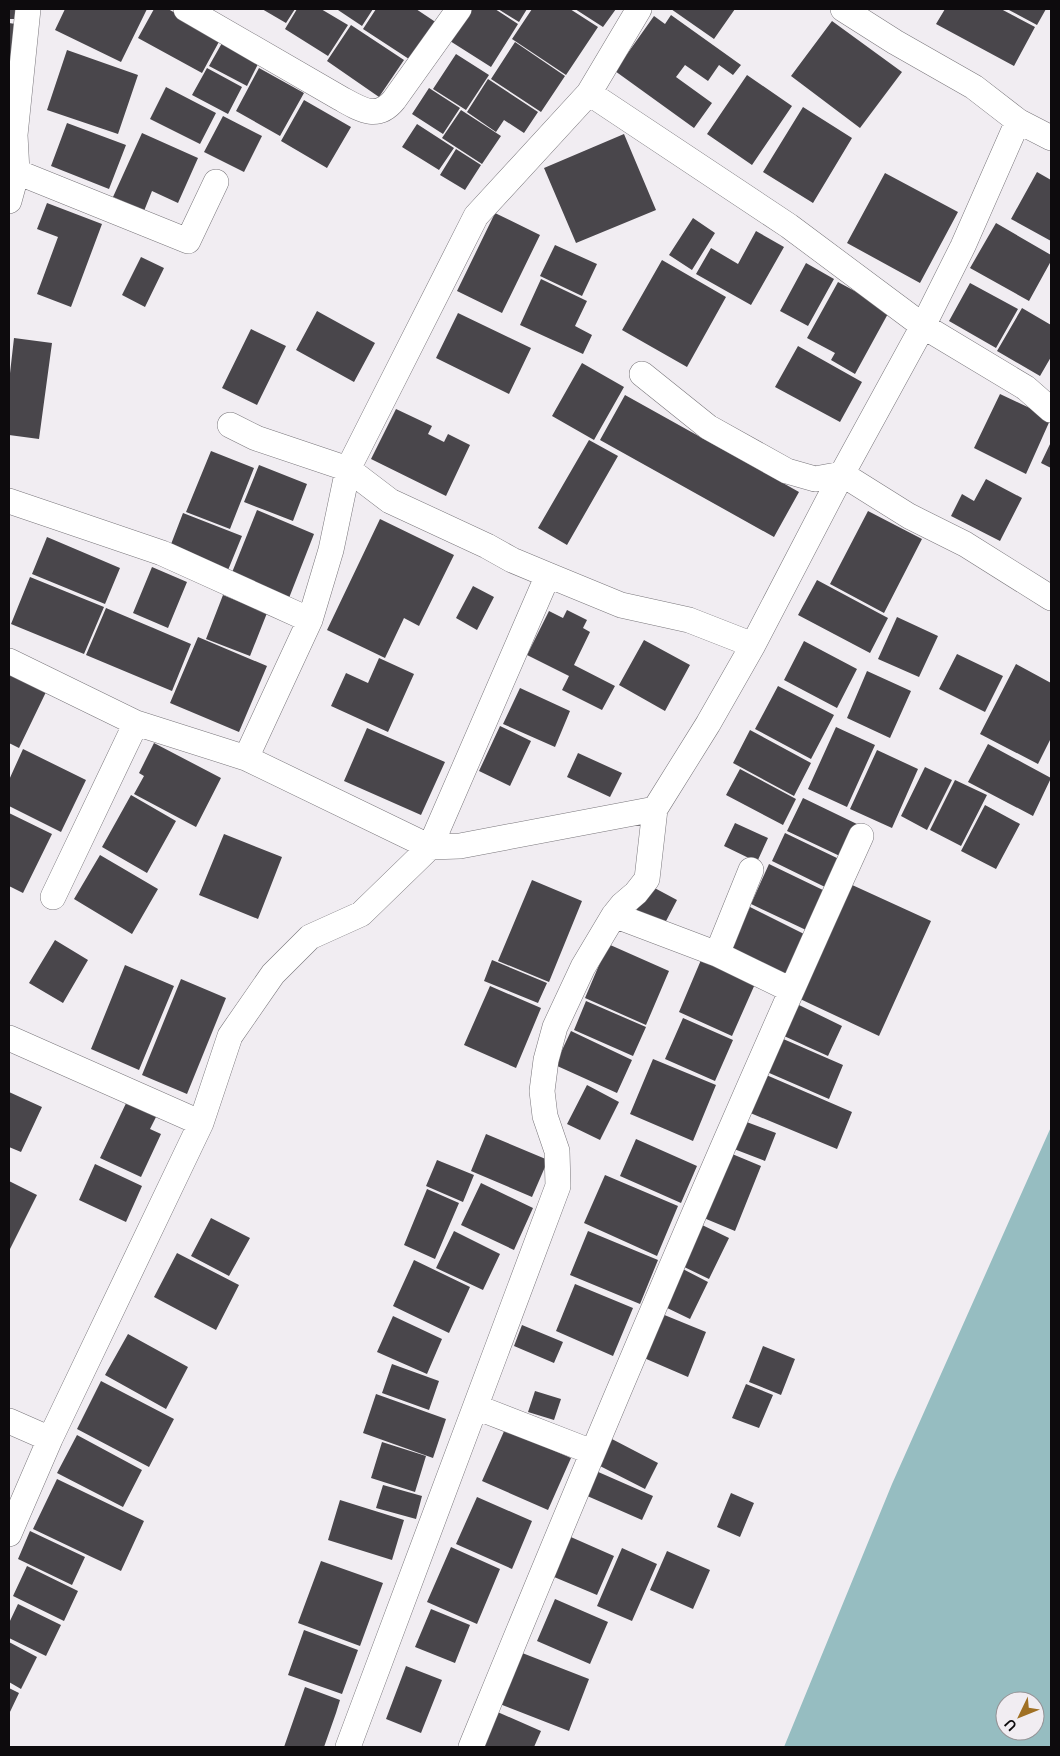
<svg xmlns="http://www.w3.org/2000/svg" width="1060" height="1756" font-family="Lato,sans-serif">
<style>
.water{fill:#96bdc1;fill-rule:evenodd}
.building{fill:#49464b}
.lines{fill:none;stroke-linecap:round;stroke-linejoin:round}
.minor-casing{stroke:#79767b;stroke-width:26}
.minor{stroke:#fff;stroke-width:25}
</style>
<rect width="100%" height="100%" fill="#f1edf2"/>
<path class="water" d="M1051 1127V1747H784L892 1484ZM1005 1701H1035V1731H1005Z"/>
<path class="building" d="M9 9H18V19H9Z
M65 9H147L121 62 55 30Z
M154 9H168L221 38 202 73 138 38Z
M262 9H295L286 23Z
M297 9H321L348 25 328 56 285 29Z
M339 9H373L362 26 338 10Z
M376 9H416L437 23 412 61 363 29Z
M470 9H495L518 24 491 67 450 41Z
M498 9H527L519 22Z
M532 9H570L598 27 566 75 512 39Z
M575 9H616L603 27Z
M671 9H735L714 39Z
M945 9H1001L1035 27 1014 66 936 24Z
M1007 9H1046L1037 25Z
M671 15 741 65 733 75 719 65 708 81 685 65 676 77 712 103 694 128 615 71 654 16 665 24Z
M832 21 902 72 860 128 791 76Z
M9 23 22 25 9 111Z
M351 25 404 60 379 97 327 61Z
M515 42 565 76 541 112 491 79Z
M222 43 259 62 247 86 209 66Z
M67 50 138 75 118 134 47 110Z
M456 54 489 75 466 110 433 89Z
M207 68 242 87 228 114 192 95Z
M259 68 304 93 280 136 236 111Z
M747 75 792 106 752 165 707 134Z
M488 79 538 112 524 133 504 120 496 132 467 112Z
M166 87 216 113 200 144 150 119Z
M429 88 460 108 443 134 412 114Z
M304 100 351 127 327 168 281 141Z
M803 107 852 138 813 203 763 172Z
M461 110 501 136 482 164 442 138Z
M223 116 262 136 244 172 204 152Z
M67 123 126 145 109 189 51 166Z
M417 124 454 148 439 170 402 147Z
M142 133 198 158 178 203 152 191 144 211 113 197Z
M624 134 656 210 576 243 544 168Z
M456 149 481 165 465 190 440 175Z
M1037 172 1051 180V241L1011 219Z
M885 173 958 212 920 283 847 243Z
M47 203 102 224 71 307 37 294 58 237 37 229Z
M495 213 540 235 502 313 457 291Z
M693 218 715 233 692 270 669 255Z
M996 223 1051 255V261L1029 301 970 268Z
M756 231 784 247 751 305 696 274 711 248 738 264Z
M555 245 597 264 582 296 540 276Z
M141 257 164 268 145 307 122 295Z
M662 260 726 297 687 367 622 330Z
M806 263 834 279 808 326 780 311Z
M541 279 587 301 575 326 592 335 583 354 520 325Z
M838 282 890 310 855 374 831 360 835 353 807 338Z
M970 283 1018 309 996 348 949 321Z
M1022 308 1051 325V357L1040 376 997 351Z
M317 311 375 343 354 382 296 350Z
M458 313 531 348 509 394 436 358Z
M251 329 286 346 257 405 222 388Z
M14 338 52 343 39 439 9 435V382Z
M798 346 862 382 840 422 775 387Z
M582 363 624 387 594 440 552 416Z
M1000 394 1051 418 1026 474 974 448Z
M625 395 799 492 774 537 600 440Z
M396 409 432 426 428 434 444 442 448 434 470 445 446 496 371 459Z
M589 440 618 456 567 545 538 528Z
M1051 442V468L1041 463Z
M211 451 254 468 230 529 186 512Z
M259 465 307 484 293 521 244 502Z
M986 479 1022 498 1000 541 951 516 962 494 974 501Z
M257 510 314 534 289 598 231 575Z
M868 511 922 539 884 613 830 584Z
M183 513 242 536 226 575 168 552Z
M380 519 454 555 419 626 404 618 385 658 327 630Z
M47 537 120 568 105 604 32 574Z
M152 567 187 582 168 628 133 613Z
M30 577 104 607 84 654 11 624Z
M817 580 888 618 870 653 798 615Z
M473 586 494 597 477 630 456 618Z
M223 595 267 613 250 656 206 639Z
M106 608 191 644 172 691 86 655Z
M567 610 587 620 583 628 590 632 574 665 615 686 602 710 562 690 569 676 527 655 549 611 563 618Z
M897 617 938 636 919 677 878 659Z
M198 637 267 666 239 732 170 703Z
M644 640 690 665 665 711 619 685Z
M804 641 857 669 837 708 784 680Z
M957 654 1003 676 985 712 939 689Z
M379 658 414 674 388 732 331 706 346 673 368 683Z
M1016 664 1051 683V738L1038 764 980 734Z
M867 671 911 691 890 738 847 718Z
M9 673 46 692 19 748 9 743Z
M778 686 834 715 811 759 755 729Z
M520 688 570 711 555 747 503 724Z
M500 726 531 741 510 786 479 771Z
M836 727 875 745 847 807 808 789Z
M367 728 445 762 421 815 344 781Z
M750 730 811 763 794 796 733 763Z
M154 743 221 778 196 827 134 794 144 776 139 773Z
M988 744 1051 778 1033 816 968 782Z
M23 749 86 780 61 832 9 806V780Z
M877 750 918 769 892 828 850 809Z
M578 753 622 773 610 797 567 777Z
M925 767 952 780 927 830 901 816Z
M740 769 796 799 783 825 726 795Z
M955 780 987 795 961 846 930 830Z
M131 795 176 821 147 873 102 847Z
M803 798 859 825 844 858 787 831Z
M985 805 1020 824 996 869 961 851Z
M9 813 52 834 23 893 9 886Z
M735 823 768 838 757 862 724 846Z
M785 833 839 859 825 887 772 861Z
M224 834 282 857 258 919 199 895Z
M100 855 158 889 132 934 74 899Z
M769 864 825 891 806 930 751 904Z
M532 880 582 901 549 982 498 961Z
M850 884 931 921 879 1036 798 998Z
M649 885 677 900 664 925 636 911Z
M750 907 806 935 785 979 728 951Z
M55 940 88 960 63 1003 29 983Z
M608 944 669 971 646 1025 585 998Z
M492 960 547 983 538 1003 484 981Z
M701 960 755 984 732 1036 679 1012Z
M125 965 174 986 139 1070 91 1049Z
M181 979 226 998 187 1094 142 1075Z
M490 986 541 1008 516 1068 464 1045Z
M586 1001 646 1027 633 1056 574 1030Z
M799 1005 842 1026 828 1056 784 1036Z
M683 1018 733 1040 715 1081 665 1059Z
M571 1031 632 1060 617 1093 555 1065Z
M781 1038 843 1065 829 1099 767 1072Z
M653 1059 716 1085 693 1141 630 1114Z
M764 1074 852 1112 837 1149 748 1112Z
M587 1085 619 1102 600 1140 567 1124Z
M9 1092 42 1107 21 1152 9 1147Z
M129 1097 159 1111 150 1129 161 1134 141 1177 100 1158Z
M744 1121 776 1133 765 1161 734 1149Z
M486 1134 548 1160 532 1197 471 1171Z
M636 1139 697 1166 681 1203 620 1176Z
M725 1151 761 1166 735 1231 699 1216Z
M437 1160 474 1175 463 1202 426 1186Z
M95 1164 142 1186 126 1222 79 1200Z
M605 1175 678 1206 657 1256 584 1223Z
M9 1181 37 1195 9 1251Z
M481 1183 533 1208 514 1250 461 1225Z
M427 1189 459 1203 435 1259 404 1245Z
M211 1218 250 1238 229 1276 191 1256Z
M698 1223 729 1238 709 1279 678 1264Z
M454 1231 500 1254 483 1290 436 1268Z
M588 1231 658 1260 640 1304 570 1275Z
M177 1253 239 1285 216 1330 154 1297Z
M414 1260 470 1287 449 1333 393 1306Z
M679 1267 708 1282 690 1319 661 1305Z
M575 1284 633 1308 613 1356 556 1331Z
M662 1314 706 1332 688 1377 644 1358Z
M393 1316 442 1339 427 1374 377 1352Z
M522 1325 563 1342 554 1363 514 1346Z
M128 1334 188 1367 166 1409 105 1375Z
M763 1346 795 1359 781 1395 749 1382Z
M392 1364 439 1381 429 1410 382 1393Z
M101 1381 174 1419 149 1467 77 1429Z
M746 1384 773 1395 759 1428 732 1418Z
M535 1391 561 1399 554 1420 528 1412Z
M376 1394 446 1419 433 1458 363 1433Z
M505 1429 571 1458 548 1510 482 1481Z
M77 1435 142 1470 123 1507 57 1473Z
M610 1438 658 1463 645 1489 598 1465Z
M382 1442 426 1456 415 1492 371 1478Z
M596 1471 653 1496 642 1520 585 1495Z
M57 1479 144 1521 121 1571 33 1529Z
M383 1485 422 1496 416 1519 376 1508Z
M731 1493 754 1503 740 1537 717 1527Z
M477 1497 532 1521 512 1569 456 1544Z
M340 1500 404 1520 392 1560 328 1540Z
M30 1531 85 1557 72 1585 18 1559Z
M564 1534 614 1556 597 1595 547 1574Z
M451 1547 500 1569 477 1624 427 1602Z
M622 1548 657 1564 632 1621 597 1606Z
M667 1551 710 1570 693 1609 650 1590Z
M321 1561 383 1583 360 1646 298 1623Z
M27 1566 78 1591 64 1621 13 1596Z
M555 1599 608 1622 590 1664 537 1641Z
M18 1604 61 1625 46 1656 9 1638V1623Z
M431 1609 470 1625 455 1663 415 1647Z
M304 1630 358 1650 342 1694 288 1675Z
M9 1642 37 1657 21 1689 9 1682Z
M512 1649 589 1679 569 1731 492 1701Z
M406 1666 442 1680 421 1733 386 1719Z
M305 1687 340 1700 336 1713 324 1747H284Z
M9 1688 19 1693 9 1714Z
M493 1710 541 1731 534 1747H477Z"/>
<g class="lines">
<g class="minor-casing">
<path id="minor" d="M186 9 340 98C360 109 377 121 394 100L459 9
M843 9 895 42 974 87 1018 121 1051 138
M589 93 789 226 923 326 1026 388 1051 410
M17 172 188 241 216 182
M9 201 17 172 15 135 28 9
M642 374 708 427 787 471 815 479 842 474 909 516 965 544 1051 598
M230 425 256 438 348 469 390 501 487 546 512 560 548 575 621 605 689 620 753 645
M9 501 162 553 310 620
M9 661 136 723 246 758 430 847 460 846 655 809 708 724 753 645 842 474 923 326 963 246 1018 121
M246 758 310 620 331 550 348 469 476 216 589 93 639 9
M53 897 136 723
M614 915 717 954 791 990
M717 954 751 870
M9 1038 201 1123
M476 1407 592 1452
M9 1421 50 1439
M9 1534 50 1439 201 1123 230 1036 273 974 310 937 361 914 430 847 548 575
M348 1747 558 1186 557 1151 545 1116 542 1091 546 1060 555 1027 583 967 614 915 622 905 636 893 647 879 655 809
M471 1747C596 1441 724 1137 861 836"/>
</g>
<use href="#minor" class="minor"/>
</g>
<rect width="1060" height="1756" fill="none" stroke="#0d0b0d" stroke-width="20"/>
<g transform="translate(1020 1716) rotate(227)"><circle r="24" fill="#f1edf2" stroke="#969396"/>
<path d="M0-4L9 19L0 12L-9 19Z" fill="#a07024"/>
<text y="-8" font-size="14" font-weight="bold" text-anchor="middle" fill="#0d0b0d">U</text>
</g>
</svg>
